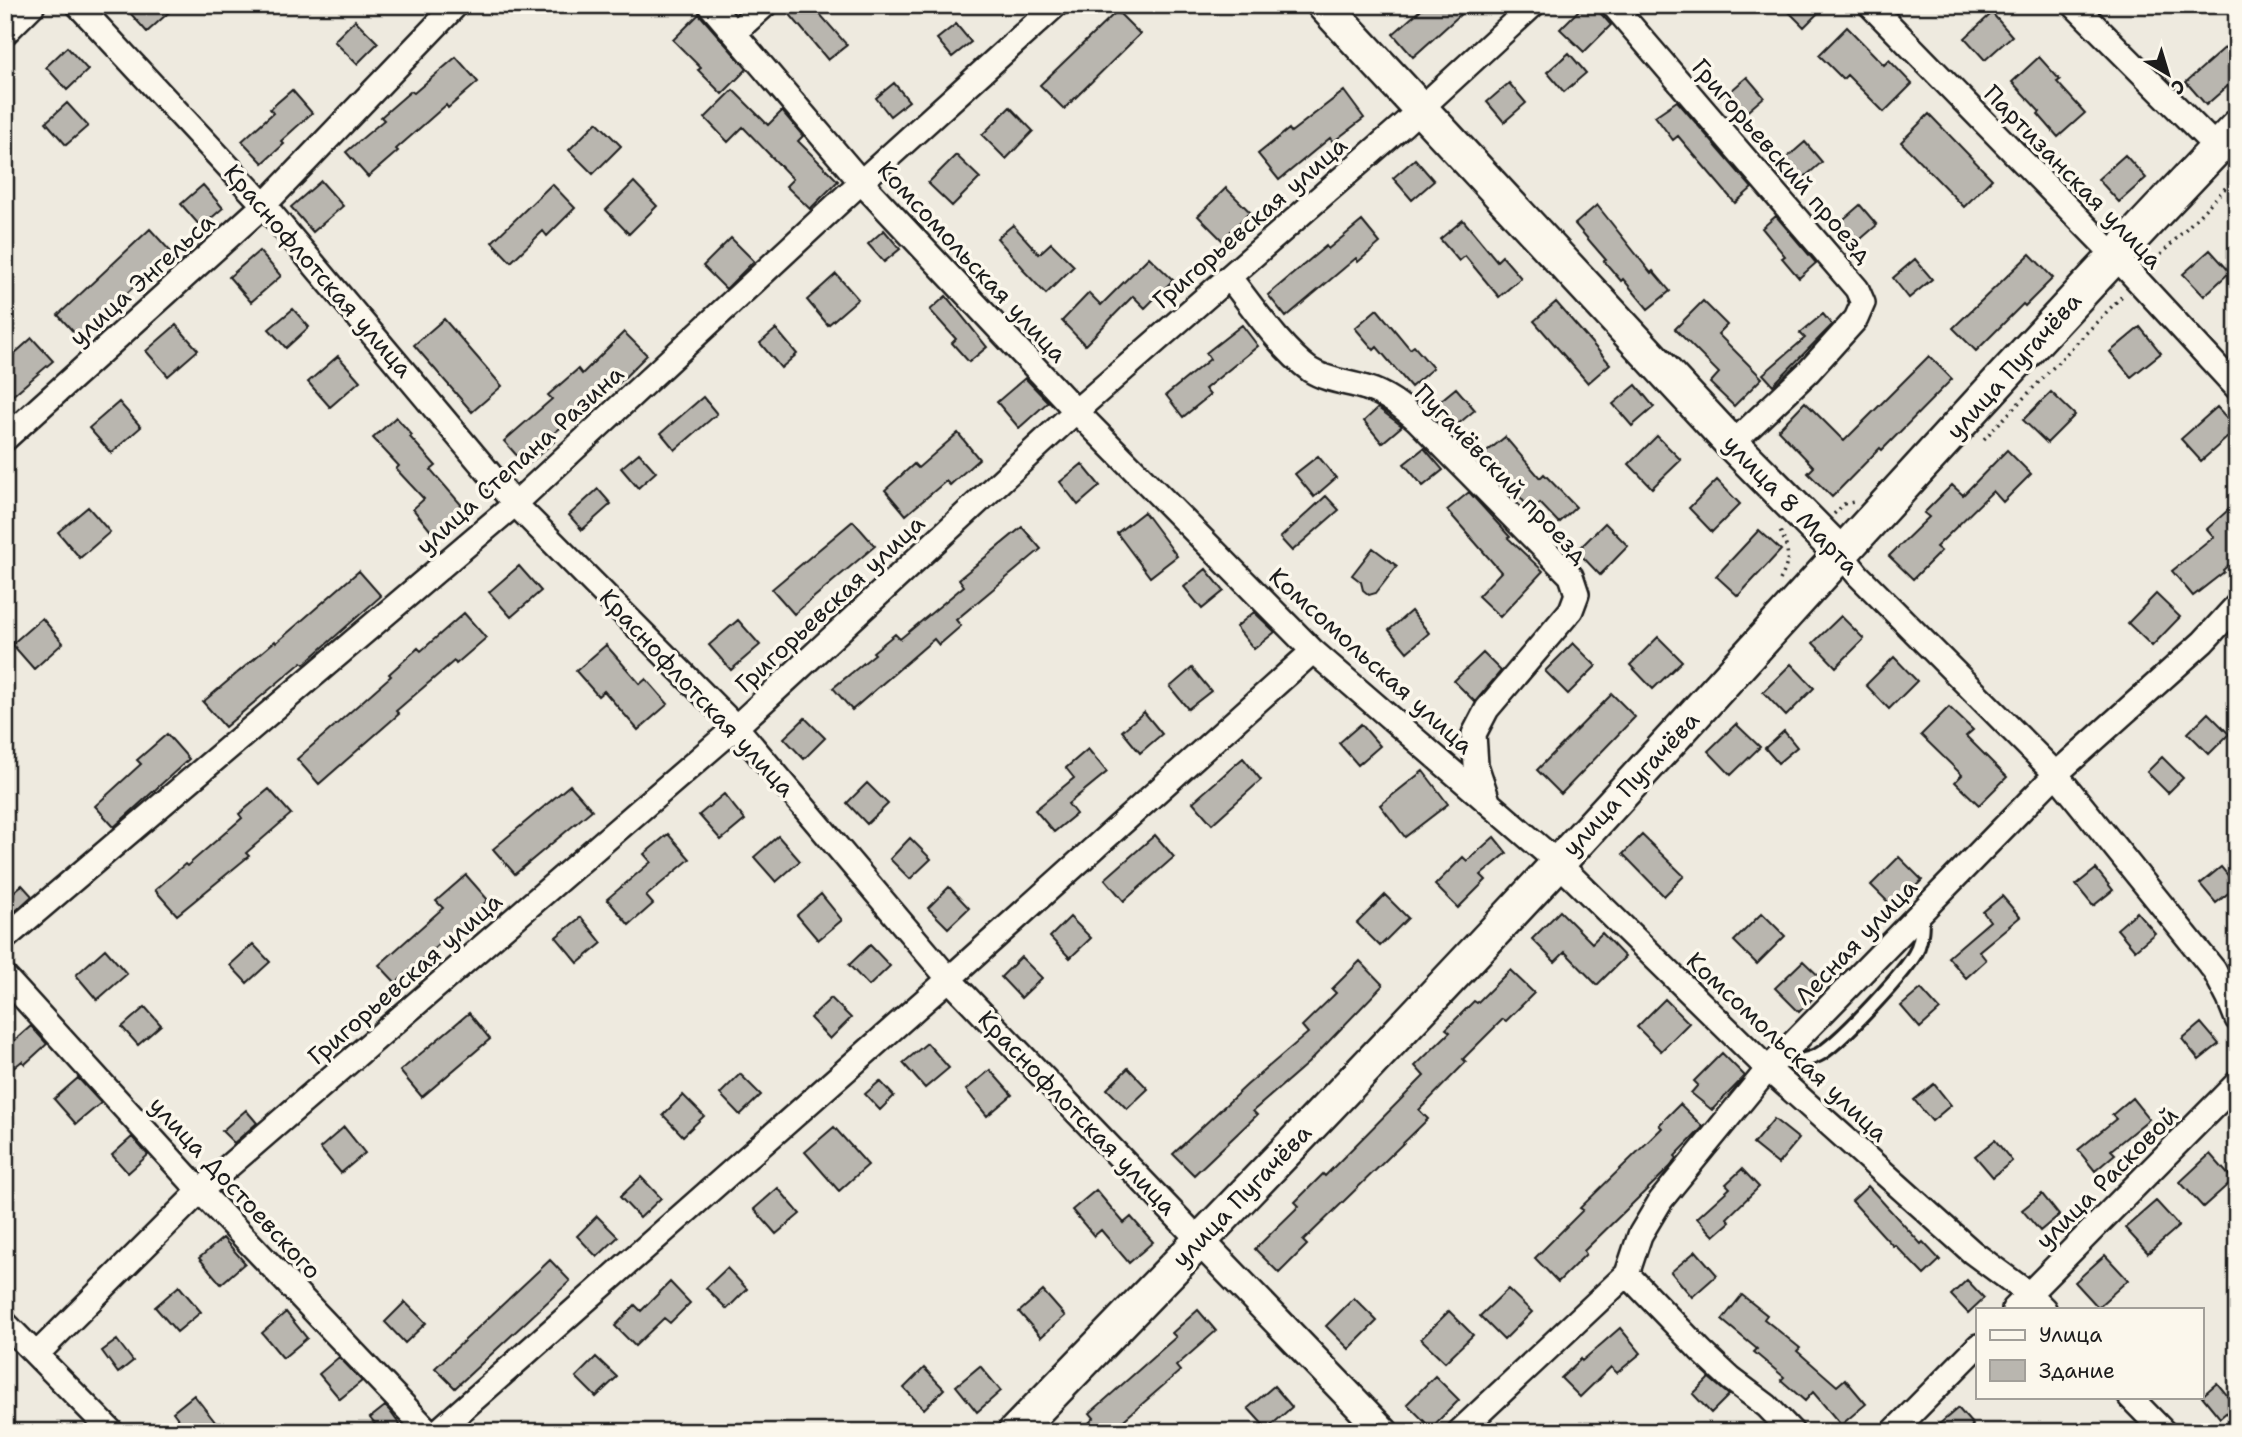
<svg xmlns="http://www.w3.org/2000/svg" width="2242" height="1437" font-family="'Shantell Sans',sans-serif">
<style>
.building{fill:#b9b6af;stroke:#1c1c1c;stroke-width:2}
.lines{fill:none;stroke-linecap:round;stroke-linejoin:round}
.service-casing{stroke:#1c1c1c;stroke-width:18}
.minor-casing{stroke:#1c1c1c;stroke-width:28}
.tertiary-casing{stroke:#1c1c1c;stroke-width:33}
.secondary-casing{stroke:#1c1c1c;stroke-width:38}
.path{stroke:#1c1c1c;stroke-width:3.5;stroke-dasharray:2 5;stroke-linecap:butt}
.service{stroke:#fbf7ec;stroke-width:12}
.minor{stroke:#fbf7ec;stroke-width:23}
.tertiary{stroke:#fbf7ec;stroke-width:28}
.secondary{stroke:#fbf7ec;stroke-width:33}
.labels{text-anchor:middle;stroke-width:7;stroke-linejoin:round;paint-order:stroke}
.street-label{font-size:24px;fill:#1c1c1c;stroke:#fbf7ec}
</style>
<rect width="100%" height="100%" fill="#eeeadf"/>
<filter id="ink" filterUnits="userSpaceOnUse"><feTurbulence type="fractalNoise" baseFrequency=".0143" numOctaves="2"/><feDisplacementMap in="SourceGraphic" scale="14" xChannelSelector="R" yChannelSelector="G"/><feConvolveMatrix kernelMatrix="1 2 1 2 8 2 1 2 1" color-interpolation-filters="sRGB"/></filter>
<g filter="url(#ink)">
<path class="building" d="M123 5H177L147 32Z
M782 5H812L847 45 828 60Z
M1426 5H1471L1413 57 1393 34Z
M1584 5H1593L1611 25 1584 52 1560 29Z
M1782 5H1826L1804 27Z
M1117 11 1140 34 1064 109 1040 85Z
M1992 13 2012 36 1985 60 1965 38Z
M699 14 747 69 722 94 698 70 701 68 673 40Z
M355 20 378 43 357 64 334 41Z
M956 24 971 42 952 57 937 39Z
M1847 27 1884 65 1889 60 1912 84 1884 112 1847 75 1843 79 1819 55Z
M2237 37V78L2206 105 2186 82Z
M67 47 88 70 67 90 46 67Z
M1569 53 1586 73 1564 92 1547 72Z
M456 57 478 82 448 108 446 105 396 149 398 151 368 177 346 152 384 120 381 117 411 91 414 93Z
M2039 57 2060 80 2057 82 2085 113 2058 137 2038 114 2040 112 2012 82Z
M1747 77 1764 97 1742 116 1725 96Z
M894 83 909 101 890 116 876 98Z
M1509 83 1526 103 1504 122 1487 102Z
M292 90 312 113 281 141 284 144 263 163 242 141 273 113 270 109Z
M733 90 768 125 782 111 803 136 798 141 838 181 810 209 786 186 793 179 743 127 728 142 705 118Z
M1344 91 1364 118 1333 142 1330 138 1279 180 1258 154 1289 129 1291 132Z
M1677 101 1752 188 1735 203 1678 136 1673 140 1655 116Z
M67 103 88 126 66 145 46 122Z
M1010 107 1033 131 1006 159 982 135Z
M1929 114 1992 179 1964 207 1901 142Z
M597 122 621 146 593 174 569 150Z
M1805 142 1822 162 1800 181 1783 161Z
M956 155 980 178 952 206 928 183Z
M2125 155 2146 178 2119 202 2098 179Z
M1415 159 1434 181 1412 200 1393 178Z
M321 181 343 206 313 232 291 207Z
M634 182 657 206 629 234 606 210Z
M552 184 575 208 547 236 543 231 511 262 492 242Z
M203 185 223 208 201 227 181 204Z
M1226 188 1250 212 1222 240 1198 216Z
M1597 205 1651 273 1653 271 1670 291 1648 309 1623 279 1621 281 1604 261 1606 260 1575 224Z
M1860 205 1877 225 1855 244 1838 224Z
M1776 216 1816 263 1799 278 1782 258 1785 256 1762 228Z
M1463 220 1497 261 1502 256 1521 278 1499 297 1465 256 1459 261 1440 239Z
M1362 221 1380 243 1358 262 1356 258 1286 317 1268 295 1326 246 1328 249Z
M1013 225 1039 254 1051 243 1074 266 1046 294 1023 270 1024 269 997 238Z
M150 229 171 252 79 338 58 315Z
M884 230 900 249 884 262 868 244Z
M731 238 754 261 726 289 703 266Z
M2210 250 2230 272 2204 296 2183 274Z
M259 251 281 276 251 302 229 277Z
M2030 254 2053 278 2025 306 2023 304 1976 351 1953 328Z
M1149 257 1173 280 1145 308 1133 296 1085 345 1062 321 1089 293 1101 305Z
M1915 259 1932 279 1909 298 1893 278Z
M836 274 858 299 828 325 807 300Z
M946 296 987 347 969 362 952 343 956 339 930 310Z
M1703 301 1727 325 1718 334 1762 378 1734 406 1710 383 1719 373 1675 329Z
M1556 302 1610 364 1588 383 1534 321Z
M293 309 309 327 286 348 269 329Z
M1377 309 1410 349 1414 346 1433 368 1411 387 1377 347 1374 350 1355 328Z
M1823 314 1832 325 1773 385 1763 374 1805 338 1800 333Z
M444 319 502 386 472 412 414 345Z
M176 325 198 350 168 376 146 351Z
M1242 325 1258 346 1205 389 1210 395 1183 417 1166 395 1210 359 1206 353Z
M2140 327 2161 353 2131 377 2110 352Z
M776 329 797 354 781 368 760 343Z
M624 332 647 355 619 383 616 380 552 435 556 440 526 466 504 441 552 399 548 395 578 369 582 374Z
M32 338 53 361 5 402V362Z
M338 356 360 381 330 407 308 382Z
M1929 356 1952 379 1882 450 1880 448 1832 497 1808 473 1814 467 1778 430 1805 402 1844 441Z
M1025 378 1048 402 1019 428 997 402Z
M1636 385 1654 407 1632 426 1613 404Z
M1456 388 1475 410 1452 429 1434 406Z
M2051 392 2075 415 2047 443 2023 420Z
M703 397 717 414 675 450 661 433Z
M119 402 141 427 111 453 89 428Z
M2217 407 2237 429 2201 461 2181 439Z
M1378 408 1402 426 1382 443 1364 421Z
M396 417 412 435 410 437 436 466 431 470 464 508 434 535 413 509 424 499 396 469 399 466 373 438Z
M958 433 979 459 950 485 946 481 906 515 885 490 914 464 918 468Z
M1657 436 1681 460 1652 488 1629 464Z
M1505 437 1540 478 1544 474 1576 507 1559 523 1540 503 1532 511 1483 455Z
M1424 448 1443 470 1423 486 1404 464Z
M2007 450 2031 474 2003 502 1993 491 1936 547 1941 551 1913 579 1889 556 1929 517 1924 513 1952 485 1963 495Z
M639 453 656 472 638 488 621 468Z
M1318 456 1336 478 1314 497 1295 474Z
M1082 464 1100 486 1078 505 1060 482Z
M1717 480 1740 504 1712 532 1689 508Z
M598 489 611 504 582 530 569 515Z
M1469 492 1510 537 1508 538 1543 571 1500 617 1478 596 1501 572 1447 510Z
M1326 496 1339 510 1292 551 1280 538Z
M2237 502V558L2223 570 2224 572 2193 596 2172 571 2214 537 2207 529Z
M88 507 110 532 80 558 58 532Z
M1144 512 1177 556 1150 577 1117 533Z
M853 521 875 546 794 614 772 589Z
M1605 523 1628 546 1600 575 1577 551Z
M1022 527 1041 549 956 620 961 626 939 645 934 639 852 710 833 688 875 654 873 652 895 634 900 639 964 586 959 579Z
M1759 530 1781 550 1738 596 1716 576Z
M1373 548 1397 566 1376 593 1369 595 1363 590 1361 582 1352 575Z
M519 566 541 591 511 617 489 592Z
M1206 569 1224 591 1202 609 1184 587Z
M359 571 381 596 304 664 302 662 225 727 203 702 275 641 276 643Z
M2156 594 2180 617 2152 646 2128 623Z
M1411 611 1429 633 1407 652 1389 630Z
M1254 612 1275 632 1254 649 1236 627Z
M464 613 486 638 456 664 454 661 396 711 399 714 319 784 297 759 391 676 389 674 418 648 421 651Z
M1841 616 1864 639 1836 667 1813 643Z
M42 618 63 643 34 669 12 644Z
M738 620 760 645 731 670 709 645Z
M1658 637 1682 661 1653 689 1630 665Z
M1573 643 1596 666 1568 694 1545 671Z
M606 645 640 684 646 679 668 704 638 730 604 691 598 696 576 671Z
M1483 653 1501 671 1475 702 1454 681Z
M1894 657 1917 681 1889 709 1866 685Z
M1791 664 1814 688 1786 716 1763 692Z
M1192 668 1211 691 1188 709 1170 687Z
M1612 694 1635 717 1561 794 1537 770Z
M1949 707 1973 730 1966 736 2007 777 1979 805 1955 782 1962 775 1921 735Z
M1144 712 1162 734 1140 753 1122 731Z
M2208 713 2229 734 2209 754 2188 733Z
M805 718 825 738 804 759 784 738Z
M1361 724 1380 746 1358 765 1339 743Z
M1736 724 1760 747 1731 775 1708 751Z
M1784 731 1797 747 1778 763 1765 748Z
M167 734 189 759 114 827 95 806 141 764 137 760Z
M1088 749 1107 772 1068 804 1076 814 1054 832 1035 810 1074 778 1066 768Z
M2162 757 2183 778 2168 793 2147 772Z
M1243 758 1261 780 1212 824 1193 802Z
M1423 771 1448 804 1405 837 1380 805Z
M867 783 888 804 867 824 847 803Z
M570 785 592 810 515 874 493 849Z
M269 789 291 814 246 853 249 856 177 915 155 890 185 864 187 866 242 818 239 814Z
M724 794 745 820 721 840 699 815Z
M668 834 690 859 646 896 653 904 629 925 607 899 651 862 644 854Z
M1155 835 1174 857 1124 901 1105 879Z
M1642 835 1684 876 1664 896 1623 854Z
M778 836 800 861 776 882 754 857Z
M1494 837 1507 853 1481 875 1486 880 1458 908 1435 885 1463 857 1467 861Z
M910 838 931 859 910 879 890 859Z
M1899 857 1922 880 1894 908 1871 885Z
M2221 867 2237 886 2216 903 2200 884Z
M2096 869 2113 890 2093 906 2076 885Z
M466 875 488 900 396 983 379 965 443 908 436 901Z
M22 885 32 896 9 917 5 913V899Z
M949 887 969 908 948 928 928 908Z
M821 894 842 920 818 940 797 915Z
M1385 895 1408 918 1380 946 1357 923Z
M2002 896 2020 917 1979 951 1986 960 1966 978 1948 957 1990 921 1983 912Z
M1560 911 1592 943 1602 933 1625 957 1597 985 1565 952 1555 962 1532 939Z
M2137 912 2155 933 2135 950 2117 929Z
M1762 913 1785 936 1757 964 1734 941Z
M581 917 602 943 578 963 556 937Z
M1070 917 1091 938 1070 958 1050 937Z
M253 944 270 962 247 983 230 965Z
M870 945 890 966 869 986 849 965Z
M105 949 127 974 97 1000 76 975Z
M1021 957 1042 978 1021 998 1001 977Z
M1360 961 1383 985 1308 1063 1253 1111 1257 1115 1194 1175 1173 1154 1247 1085 1308 1033 1302 1026 1336 993 1332 989Z
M1803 961 1827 984 1799 1012 1775 988Z
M1510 970 1534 993 1506 1021 1503 1019 1463 1059 1466 1062 1419 1110 1428 1119 1303 1241 1307 1245 1279 1273 1255 1249 1299 1206 1295 1202 1323 1174 1325 1176 1424 1076 1415 1066 1450 1032 1446 1029 1474 1001 1477 1003Z
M1921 989 1940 1010 1920 1028 1901 1006Z
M831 998 851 1018 830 1039 810 1018Z
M1665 999 1689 1023 1661 1051 1637 1027Z
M145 1007 161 1025 138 1045 122 1027Z
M469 1013 490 1039 422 1097 400 1071Z
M2201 1023 2219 1044 2199 1060 2182 1039Z
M31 1026 47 1044 25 1064 22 1061 5 1075V1049Z
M927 1043 949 1068 925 1088 903 1063Z
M1722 1053 1745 1076 1712 1110 1691 1093 1698 1085 1694 1081Z
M1128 1068 1148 1089 1127 1109 1107 1089Z
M990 1070 1012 1095 987 1116 966 1090Z
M740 1074 761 1095 740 1115 720 1094Z
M78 1078 101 1103 76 1124 54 1099Z
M880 1081 894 1096 880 1110 865 1094Z
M1934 1084 1951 1105 1932 1121 1914 1100Z
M683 1095 704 1116 683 1136 663 1115Z
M2132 1098 2149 1119 2111 1150 2115 1154 2095 1171 2078 1150 2116 1119 2112 1115Z
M1680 1104 1703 1127 1675 1156 1677 1158 1670 1167 1584 1251 1586 1254 1558 1282 1535 1258 1583 1210 1580 1208 1662 1128 1659 1125Z
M246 1110 257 1123 234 1143 222 1131Z
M1774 1119 1799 1139 1778 1164 1753 1144Z
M344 1127 365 1153 341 1173 320 1148Z
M834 1127 868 1165 839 1191 805 1152Z
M132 1137 148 1155 128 1173 112 1155Z
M1995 1140 2012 1161 1993 1177 1975 1156Z
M2210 1154 2233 1180 2203 1207 2180 1182Z
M1742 1169 1759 1187 1727 1218 1730 1222 1714 1236 1697 1218 1730 1188 1726 1184Z
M641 1177 661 1198 640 1218 620 1197Z
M1868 1186 1921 1244 1923 1242 1940 1260 1924 1275 1895 1245 1893 1246 1852 1201Z
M778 1188 800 1214 776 1234 754 1209Z
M1096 1190 1124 1223 1131 1217 1153 1242 1129 1263 1101 1230 1094 1236 1072 1210Z
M2042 1194 2059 1215 2040 1231 2022 1210Z
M2156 1201 2179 1226 2148 1253 2125 1228Z
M597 1216 618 1237 597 1257 577 1236Z
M223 1238 245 1263 221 1284 199 1258Z
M1696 1251 1717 1275 1692 1297 1671 1272Z
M2105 1255 2128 1280 2098 1307 2075 1282Z
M550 1260 570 1281 455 1388 435 1368Z
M727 1268 747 1289 727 1309 706 1288Z
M1967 1280 1984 1298 1968 1313 1951 1295Z
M670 1282 690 1303 670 1323 664 1318 635 1346 615 1326 635 1305 641 1311Z
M179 1286 201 1312 177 1332 155 1307Z
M1508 1289 1532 1312 1504 1340 1480 1316Z
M1043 1291 1065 1316 1041 1337 1019 1312Z
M1742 1295 1767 1315 1764 1319 1800 1348 1797 1351 1837 1386 1845 1379 1866 1404 1841 1425 1813 1392 1805 1401 1781 1380 1784 1377 1754 1352 1757 1349 1722 1320Z
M1354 1298 1377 1321 1349 1349 1326 1326Z
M405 1302 426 1323 405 1343 385 1322Z
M1198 1310 1216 1331 1176 1366 1180 1371 1110 1432H1079L1094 1418 1090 1413 1176 1337 1172 1333Z
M1449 1311 1473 1335 1445 1362 1421 1339Z
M286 1312 307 1338 283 1358 262 1333Z
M1620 1328 1641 1353 1617 1373 1611 1367 1580 1397 1561 1378 1581 1359 1582 1361Z
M117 1340 133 1361 118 1373 102 1351Z
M339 1357 362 1381 340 1399 319 1374Z
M596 1357 617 1377 596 1397 576 1377Z
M980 1366 1001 1391 977 1412 956 1386Z
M924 1368 944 1389 924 1409 904 1388Z
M1435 1376 1459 1400 1431 1428 1407 1404Z
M1709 1378 1729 1395 1711 1413 1693 1394Z
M2217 1383 2235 1405 2220 1418 2202 1396Z
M1274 1386 1292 1407 1267 1429 1248 1408Z
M194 1395 223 1432H188L173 1412Z
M385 1406 389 1410 405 1432H381L370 1418Z
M1958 1408 1973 1425 1965 1432H1930Z"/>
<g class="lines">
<g class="service-casing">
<path id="service" d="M1776 1062C1791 1062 1804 1062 1818 1055 1837 1046 1909 969 1917 950 1922 937 1922 926 1922 913"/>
</g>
<g class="minor-casing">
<path id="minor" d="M78 5 264 205 515 504 736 727 949 979 1200 1241
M710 5 861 182 1076 411 1313 651 1558 863 1768 1069 1972 1252 2029 1294 2044 1309
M1613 5 1857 289 1863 303 1856 319 1808 372 1732 444
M1870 5 2114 255 2237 388
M2074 5 2217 148
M5 33 33 5
M734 33 765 5
M1229 277C1252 306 1281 349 1310 370 1327 381 1348 382 1366 388 1386 394 1401 406 1416 419L1571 576 1577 594 1571 610 1487 709 1474 734 1476 765 1488 801
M5 439 264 205 456 5
M1841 554 1858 575 2056 774 2214 970 2229 999 2237 1019
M5 938 515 504 861 182 1056 5
M5 977 200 1191 429 1432
M1627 1274 1701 1351 1731 1379 1767 1406 1792 1432
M2014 1309 2237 1083
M5 1323 112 1432
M37 1354 200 1191 736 727 1076 411 1404 124 1533 5
M2130 1397 2164 1432
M437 1432 949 979 1313 651
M1459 1432 1627 1274 1640 1235 1661 1200 1768 1069 2056 774 2203 642 2237 605
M1893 1432 1978 1346"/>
</g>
<g class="tertiary-casing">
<path id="tertiary" d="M1200 1241 1384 1432"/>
</g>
<g class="secondary-casing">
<path id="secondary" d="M1324 5 1732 444 1841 554
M1015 1432C1198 1243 1382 1053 1561 860 1786 616 2007 368 2237 127"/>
</g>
<path class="path" d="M2151 265 2237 176
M1984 439 2124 294
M1834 514 1844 504 1854 502
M1780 580C1790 561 1790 551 1780 531"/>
<use href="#service" class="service"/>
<use href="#minor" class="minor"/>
<use href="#tertiary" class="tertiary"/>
<use href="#secondary" class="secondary"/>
</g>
</g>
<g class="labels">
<g class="street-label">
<text transform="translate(1782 161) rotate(49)" y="8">Григорьевский проезд</text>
<text transform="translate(2073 177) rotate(46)" y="8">Партизанская улица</text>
<text transform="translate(1250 223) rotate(-41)" y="8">Григорьевская улица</text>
<text transform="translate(972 262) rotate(47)" y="8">Комсомольская улица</text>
<text transform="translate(318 271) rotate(49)" y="8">Краснофлотская улица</text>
<text transform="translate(142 280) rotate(-42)" y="8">улица Энгельса</text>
<text transform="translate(2014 366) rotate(-48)" y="8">улица Пугачёва</text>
<text transform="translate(520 460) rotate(-42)" y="8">улица Степана Разина</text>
<text transform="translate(1501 474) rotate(46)" y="8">Пугачёвский проезд</text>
<text transform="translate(1791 505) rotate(46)" y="8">улица 8 Марта</text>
<text transform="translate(830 604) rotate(-43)" y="8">Григорьевская улица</text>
<text transform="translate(1371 661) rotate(42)" y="8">Комсомольская улица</text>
<text transform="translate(697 693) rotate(47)" y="8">Краснофлотская улица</text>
<text transform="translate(1631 784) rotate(-47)" y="8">улица Пугачёва</text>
<text transform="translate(1856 942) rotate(-46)" y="8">Лесная улица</text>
<text transform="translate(405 979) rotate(-41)" y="8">Григорьевская улица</text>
<text transform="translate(1787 1047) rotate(43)" y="8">Комсомольская улица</text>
<text transform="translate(1077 1113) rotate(46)" y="8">Краснофлотская улица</text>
<text transform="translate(2107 1178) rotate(-45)" y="8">улица Расковой</text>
<text transform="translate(235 1188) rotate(47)" y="8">улица Достоевского</text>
<text transform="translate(1242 1196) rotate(-46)" y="8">улица Пугачёва</text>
</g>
</g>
<rect width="2242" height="1437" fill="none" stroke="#fbf7ec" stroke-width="28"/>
<rect x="14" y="14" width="2214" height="1409" fill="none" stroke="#1c1c1c" stroke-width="2.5" filter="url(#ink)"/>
<rect x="1976" y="1308" width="228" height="91" fill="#fbf7ec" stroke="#a29f99" stroke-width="2"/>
<rect x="1990" y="1330" width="35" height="10" fill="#fbf7ec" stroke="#a29f99" stroke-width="2"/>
<text x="2039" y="1342" font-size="21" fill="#1c1c1c">Улица</text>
<rect x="1990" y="1360" width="35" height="21" fill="#b9b6af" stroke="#a29f99" stroke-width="2"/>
<text x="2039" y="1378" font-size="21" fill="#1c1c1c">Здание</text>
<g transform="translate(2168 74) rotate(142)" stroke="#fbf7ec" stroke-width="5" paint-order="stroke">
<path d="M0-5L12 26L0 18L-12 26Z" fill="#1c1c1c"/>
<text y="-10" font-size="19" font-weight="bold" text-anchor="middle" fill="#1c1c1c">С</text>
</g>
</svg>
